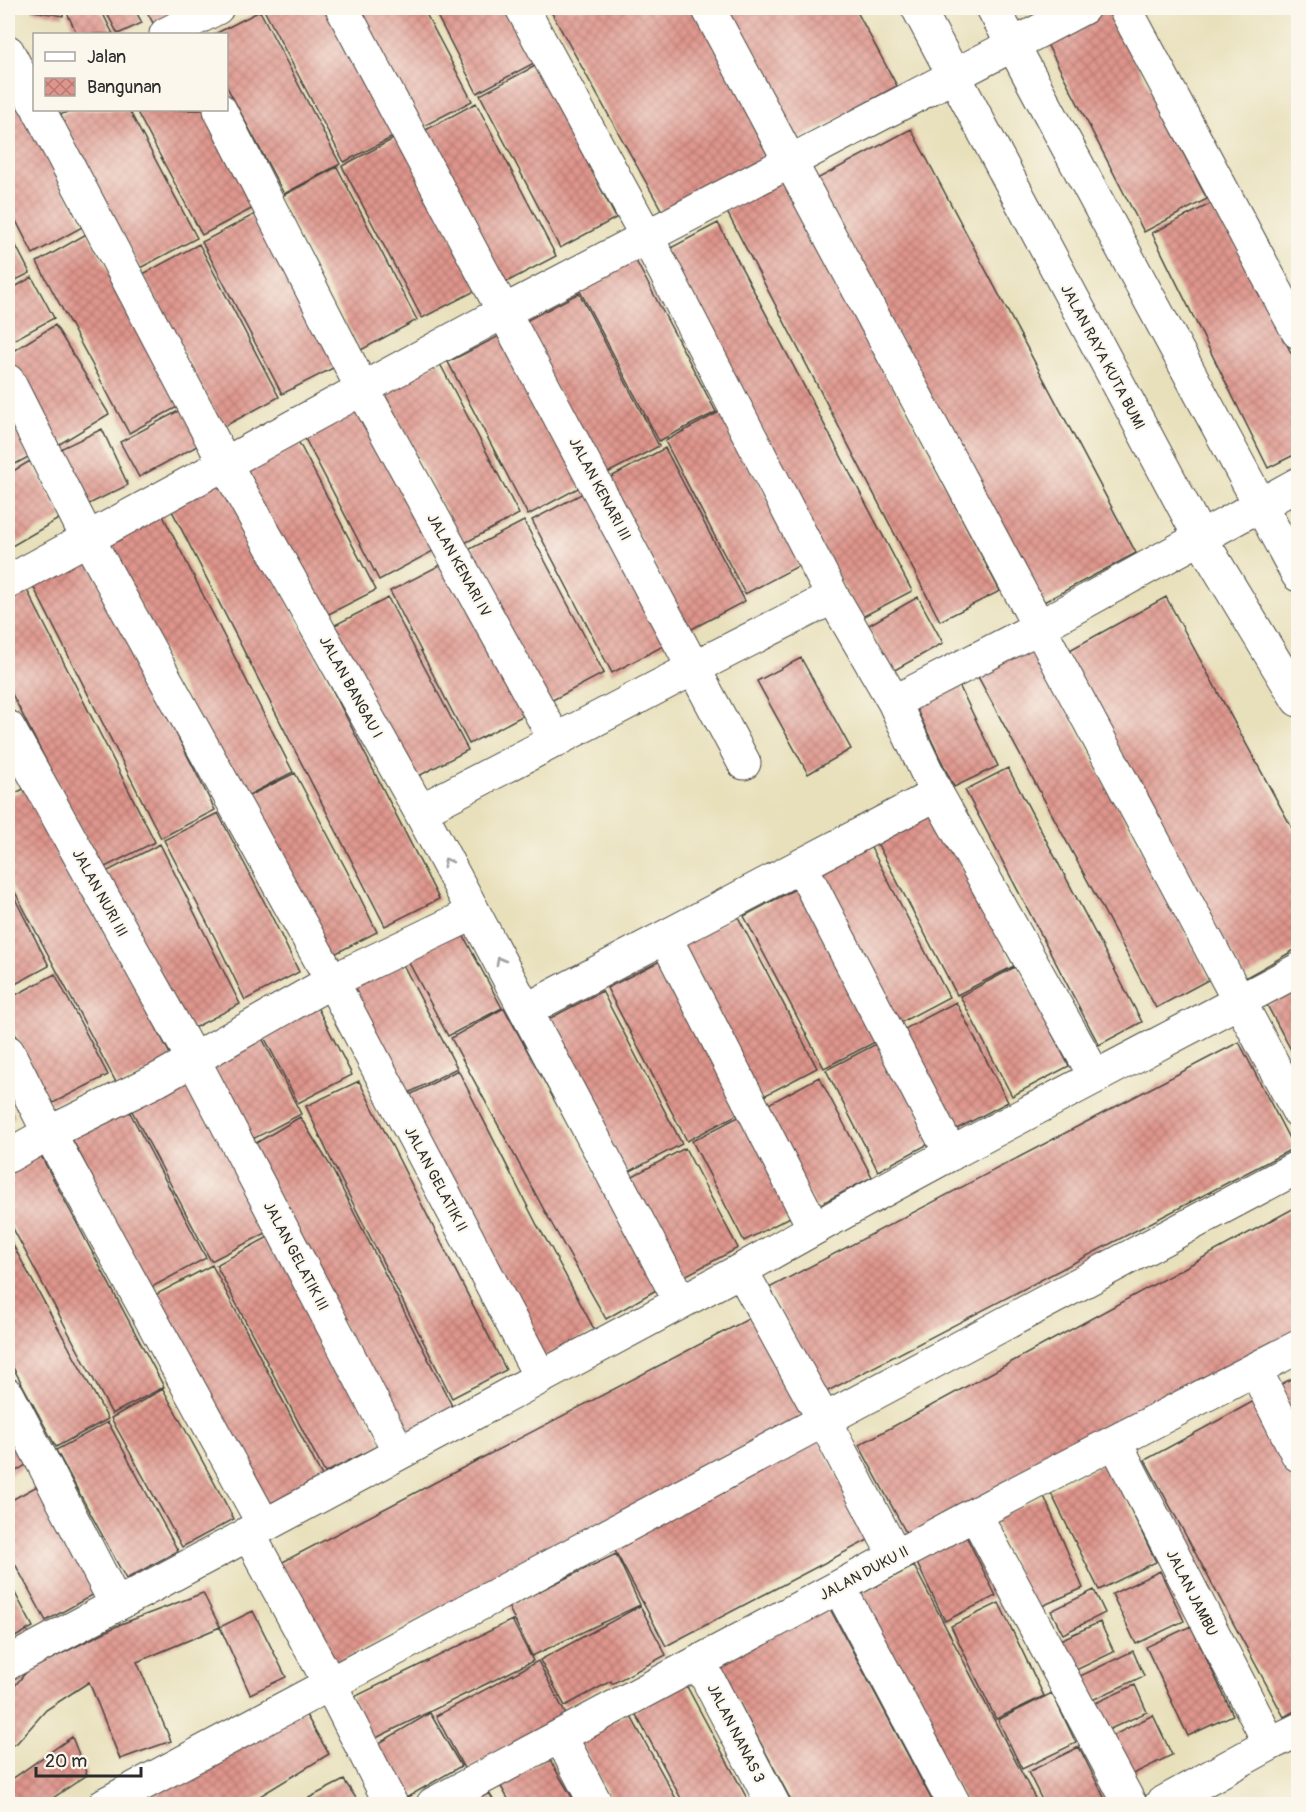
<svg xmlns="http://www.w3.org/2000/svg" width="1306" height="1812" font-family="Pangolin,sans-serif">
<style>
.building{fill:url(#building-cross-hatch)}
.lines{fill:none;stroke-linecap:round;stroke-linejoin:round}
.minor-casing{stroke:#474641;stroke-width:35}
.tertiary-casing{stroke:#474641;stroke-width:35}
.minor{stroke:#fff;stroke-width:33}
.tertiary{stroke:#fff;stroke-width:33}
.oneway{stroke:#a0a0a0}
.labels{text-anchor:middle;stroke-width:4.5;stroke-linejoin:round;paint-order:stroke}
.street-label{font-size:15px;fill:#2b2b2b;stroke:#fbf7ec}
</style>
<defs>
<pattern id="building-cross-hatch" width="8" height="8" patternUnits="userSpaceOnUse" patternTransform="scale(1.5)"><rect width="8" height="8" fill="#df958c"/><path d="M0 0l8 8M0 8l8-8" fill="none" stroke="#b57a73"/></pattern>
</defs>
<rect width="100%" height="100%" fill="#fbf7ec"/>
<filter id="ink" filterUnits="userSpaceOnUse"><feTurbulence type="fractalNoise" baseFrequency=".0167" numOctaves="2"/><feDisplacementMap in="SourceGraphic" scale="12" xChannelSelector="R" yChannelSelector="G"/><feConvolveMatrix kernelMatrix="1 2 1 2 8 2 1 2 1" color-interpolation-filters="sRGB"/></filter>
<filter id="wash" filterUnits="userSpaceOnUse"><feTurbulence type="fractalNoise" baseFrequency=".008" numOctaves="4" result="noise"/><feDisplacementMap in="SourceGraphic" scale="24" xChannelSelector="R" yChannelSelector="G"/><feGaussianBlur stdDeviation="1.35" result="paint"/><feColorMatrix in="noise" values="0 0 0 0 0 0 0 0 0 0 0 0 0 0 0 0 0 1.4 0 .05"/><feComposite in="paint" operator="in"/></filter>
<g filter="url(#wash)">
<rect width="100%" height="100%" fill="#e8e0bb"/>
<g id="blocks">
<path class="building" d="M33 8H64L63 16 32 11Z
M79 8H100L113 34H77L67 13Z
M104 8H134L142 23 118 34Z
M145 8H178L180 11 153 23Z
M269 8H335L401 133 344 162 264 10Z
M351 8H423L472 101 416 130Z
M433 8H505L534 63 477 93Z
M549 8H700L782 157 667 220Z
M723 8H855L897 86 795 141Z
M1108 8 1207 199 1144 232 1045 40Z
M260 11 340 164 284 194 226 85V34H215Z
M537 65 616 218 560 248 480 95Z
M8 82 84 226 33 254 8 205Z
M476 103 556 256 499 286 420 133Z
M71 110H129L197 238 140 268 60 115Z
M136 110H208L259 205 202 235Z
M911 129 1136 553 1040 604 815 180Z
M399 136 479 289 422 318 342 166Z
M337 167 417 320 361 350 280 197Z
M784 179 1000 591 940 621 726 210Z
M1216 201 1298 367V453L1268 468 1152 233Z
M259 212 339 365 282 394 202 242Z
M718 223 912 591 860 618 665 251Z
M8 230 30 273 8 284Z
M88 233 181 405 129 433 37 262Z
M199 244 279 397 223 427 143 274Z
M635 259 716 412 659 441 579 289Z
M32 277 54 318 8 343V291Z
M579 293 659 446 602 476 522 323Z
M55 325 109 414 58 445 8 360V354Z
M505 333 584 485 528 515 448 362Z
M439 362 519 514 463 544 383 391Z
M355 398 435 550 379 580 299 427Z
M8 408 32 455 8 468Z
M182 409 201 444 139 477 120 442Z
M721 411 802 564 745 594 665 441Z
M102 429 128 485 87 505 60 449Z
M296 437 376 590 319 619 240 467Z
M665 448 745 601 688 631 609 478Z
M30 461 62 517 12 546 8 538V474Z
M224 477 439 899 385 926 169 505Z
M1298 489V522L1285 496Z
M589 490 669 643 612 673 532 520Z
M160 510 293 772 239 800 106 538Z
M524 521 604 673 547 703 468 550Z
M82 548 215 810 161 838 28 576Z
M446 562 526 714 469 744 390 591Z
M22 580 155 842 101 869 8 686V587Z
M918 597 943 643 893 671 867 626Z
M1166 597 1298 839V948L1245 978 1066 652Z
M388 598 468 750 411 780 331 627Z
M1029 642 1210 979 1156 1008 975 671Z
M801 658 851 749 808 774 757 681Z
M957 681 998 766 954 787 913 702Z
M1008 768 1142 1022 1099 1045 965 790Z
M295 773 347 871 377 932 323 960 241 800Z
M31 785 173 1060 118 1086 8 879V797Z
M218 813 269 911 299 972 245 1000 215 938 164 840Z
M934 813 1014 966 957 995 877 843Z
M160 844 240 1004 186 1032 106 872Z
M869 844 949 997 892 1027 812 874Z
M8 885 49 966 8 988Z
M801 886 881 1039 824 1068 744 916Z
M737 915 817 1068 760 1098 681 945Z
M461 931 502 1008 448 1036 407 959Z
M400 959 457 1068 403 1096 346 988Z
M664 959 744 1111 687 1141 607 988Z
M1017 966 1069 1066 1012 1096 960 996Z
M55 974 108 1075 51 1104 8 1020V999Z
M1298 988V1063L1267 1005Z
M602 991 682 1144 625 1174 545 1021Z
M312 997 352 1075 298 1103 258 1025Z
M956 1002 1008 1102 951 1132 899 1032Z
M504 1008 658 1289 606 1319 549 1219 451 1038Z
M261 1036 301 1114 247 1142 207 1064Z
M882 1041 934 1141 878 1171 826 1070Z
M1239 1042 1294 1148 824 1393 769 1288Z
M458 1070 537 1225 550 1246 595 1331 540 1359 404 1098Z
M819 1077 872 1177 815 1207 763 1107Z
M187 1079 268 1232 211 1261 131 1109Z
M359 1081 506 1370 452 1398 332 1162 306 1106Z
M8 1103 15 1117 8 1121Z
M126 1105 206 1258 150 1288 70 1135Z
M748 1112 800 1212 744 1241 692 1141Z
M300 1117 330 1165 453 1408 399 1435 251 1146Z
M685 1148 738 1248 681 1278 629 1178Z
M40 1154 164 1387 112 1414 8 1219V1171Z
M1298 1206V1332L911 1542 859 1445Z
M272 1235 382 1444 325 1473 216 1265Z
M8 1236 108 1419 56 1447 8 1358Z
M212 1265 322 1476 266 1506 155 1295Z
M754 1316 805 1417 326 1667 273 1567Z
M1298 1375V1427L1276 1387Z
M163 1389 234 1519 182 1547 111 1418Z
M1256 1400 1298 1478V1709L1284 1717 1145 1460Z
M8 1420 31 1462 8 1476Z
M108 1422 178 1551 126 1579 56 1450Z
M816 1436 870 1539 666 1646 611 1543Z
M1108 1462 1156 1562 1099 1590 1050 1491Z
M39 1485 98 1592 46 1621 8 1551V1502Z
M1044 1496 1083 1588 1033 1610 994 1518Z
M965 1534 996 1596 945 1621 915 1559Z
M616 1554 640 1605 532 1656 508 1606Z
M914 1566 1038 1804H966L857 1596Z
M1160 1571 1184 1621 1136 1644 1112 1594Z
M8 1580 33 1627 8 1641Z
M1094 1590 1105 1613 1063 1634 1051 1611Z
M203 1593 220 1627 137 1662 171 1741 120 1759 89 1682 46 1710 17 1743 8 1747V1694L27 1671 121 1624Z
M999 1603 1044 1696 996 1719 951 1626Z
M828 1605 869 1682 934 1804H793L718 1663Z
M640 1606 666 1655 612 1684 611 1681 565 1706 540 1660Z
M253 1611 286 1677 250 1694 220 1627Z
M512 1620 533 1661 372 1740 352 1698Z
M1100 1622 1114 1652 1074 1671 1060 1640Z
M1191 1626 1233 1715 1188 1736 1146 1647Z
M1133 1651 1144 1676 1090 1701 1078 1677Z
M538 1661 566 1715 465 1770 436 1716Z
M685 1683 750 1804H684L634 1711Z
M1135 1685 1147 1712 1106 1731 1093 1704Z
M1052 1693 1076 1743 1022 1769 998 1720Z
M303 1710 329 1754 247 1804H120Z
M430 1713 461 1766 406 1798 376 1745Z
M629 1713 679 1804H614L579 1740Z
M1153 1715 1172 1755 1127 1777 1108 1738Z
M72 1737 87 1775 44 1804H8V1782Z
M1079 1747 1107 1803 1044 1804 1028 1772Z
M548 1757 576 1804H511L500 1785Z
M344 1780 360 1804H297Z
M489 1793 496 1804H470Z"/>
</g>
</g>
<g filter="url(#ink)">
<use href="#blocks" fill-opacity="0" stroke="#474641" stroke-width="1.5"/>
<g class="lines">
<g class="minor-casing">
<path id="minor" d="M342 8 744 763
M522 8 647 237 833 597 894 702 937 794 1095 1076
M708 8 1298 1111
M993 8 1298 575
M1125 8 1298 332
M166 34 217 8
M8 52 34 102
M39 110 224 462 420 811 680 1301
M220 110 363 390 556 741
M8 381 87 537 332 981 540 1376
M8 582 505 311 1083 8
M894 702 1039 627 1298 484
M8 727 193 1059 399 1452
M420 811 694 668 833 597
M801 866 951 1154
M665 937 814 1228
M526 1010 937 794
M8 1052 49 1133 264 1525
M8 1156 49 1133 161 1078 332 981 474 913
M741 1270 824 1420 895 1556
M1255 1369 1298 1455
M8 1395 116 1604
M1115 1442 1270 1744
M975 1514 1130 1804
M248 1533 330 1684 391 1804
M839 1587 954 1804
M699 1662 773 1804
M8 1663 741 1270C924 1165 1112 1069 1298 970
M560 1736 596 1804
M105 1804 1298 1167
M433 1804 975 1514 1298 1347
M1161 1804 1270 1744 1298 1730"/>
</g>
<g class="tertiary-casing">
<path id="tertiary" d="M918 8 1201 539 1298 700"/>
</g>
<use href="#minor" class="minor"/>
<use href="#tertiary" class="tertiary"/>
</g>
<defs><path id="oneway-chevron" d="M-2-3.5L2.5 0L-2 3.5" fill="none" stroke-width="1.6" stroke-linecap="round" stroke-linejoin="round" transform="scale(1.5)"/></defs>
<g class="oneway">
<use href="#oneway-chevron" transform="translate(447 862) rotate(-118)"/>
<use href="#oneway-chevron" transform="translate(500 961) rotate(-118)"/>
</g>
</g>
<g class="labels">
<g class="street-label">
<text transform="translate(1103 357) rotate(62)" y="5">JALAN RAYA KUTA BUMI</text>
<text transform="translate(600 489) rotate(62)" y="5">JALAN KENARI III</text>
<text transform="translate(459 565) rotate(61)" y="5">JALAN KENARI IV</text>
<text transform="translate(351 687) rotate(61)" y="5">JALAN BANGAU I</text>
<text transform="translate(100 893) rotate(61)" y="5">JALAN NURI III</text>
<text transform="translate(436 1179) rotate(62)" y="5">JALAN GELATIK II</text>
<text transform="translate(296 1256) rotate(62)" y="5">JALAN GELATIK III</text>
<text transform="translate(864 1573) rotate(-28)" y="5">JALAN DUKU II</text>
<text transform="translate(1192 1593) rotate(63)" y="5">JALAN JAMBU</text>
<text transform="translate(736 1733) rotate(63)" y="5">JALAN NANAS 3</text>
</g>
</g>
<rect width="1306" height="1812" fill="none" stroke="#fbf7ec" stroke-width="30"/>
<rect x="33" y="33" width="195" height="78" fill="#fbf7ec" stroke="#a8a59f" stroke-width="1.5"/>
<rect x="45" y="52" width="30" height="9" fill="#ffffff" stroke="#a8a59f" stroke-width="1.5"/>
<text x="87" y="63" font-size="18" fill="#2b2b2b">Jalan</text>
<rect x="45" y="78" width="30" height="18" fill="url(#building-cross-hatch)" stroke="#a8a59f" stroke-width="1.5"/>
<text x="87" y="93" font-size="18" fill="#2b2b2b">Bangunan</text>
<path d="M36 1767v9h105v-9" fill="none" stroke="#2b2b2b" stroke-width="3"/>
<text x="45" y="1767" font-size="18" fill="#2b2b2b" stroke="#fbf7ec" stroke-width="4.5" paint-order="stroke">20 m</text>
</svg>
